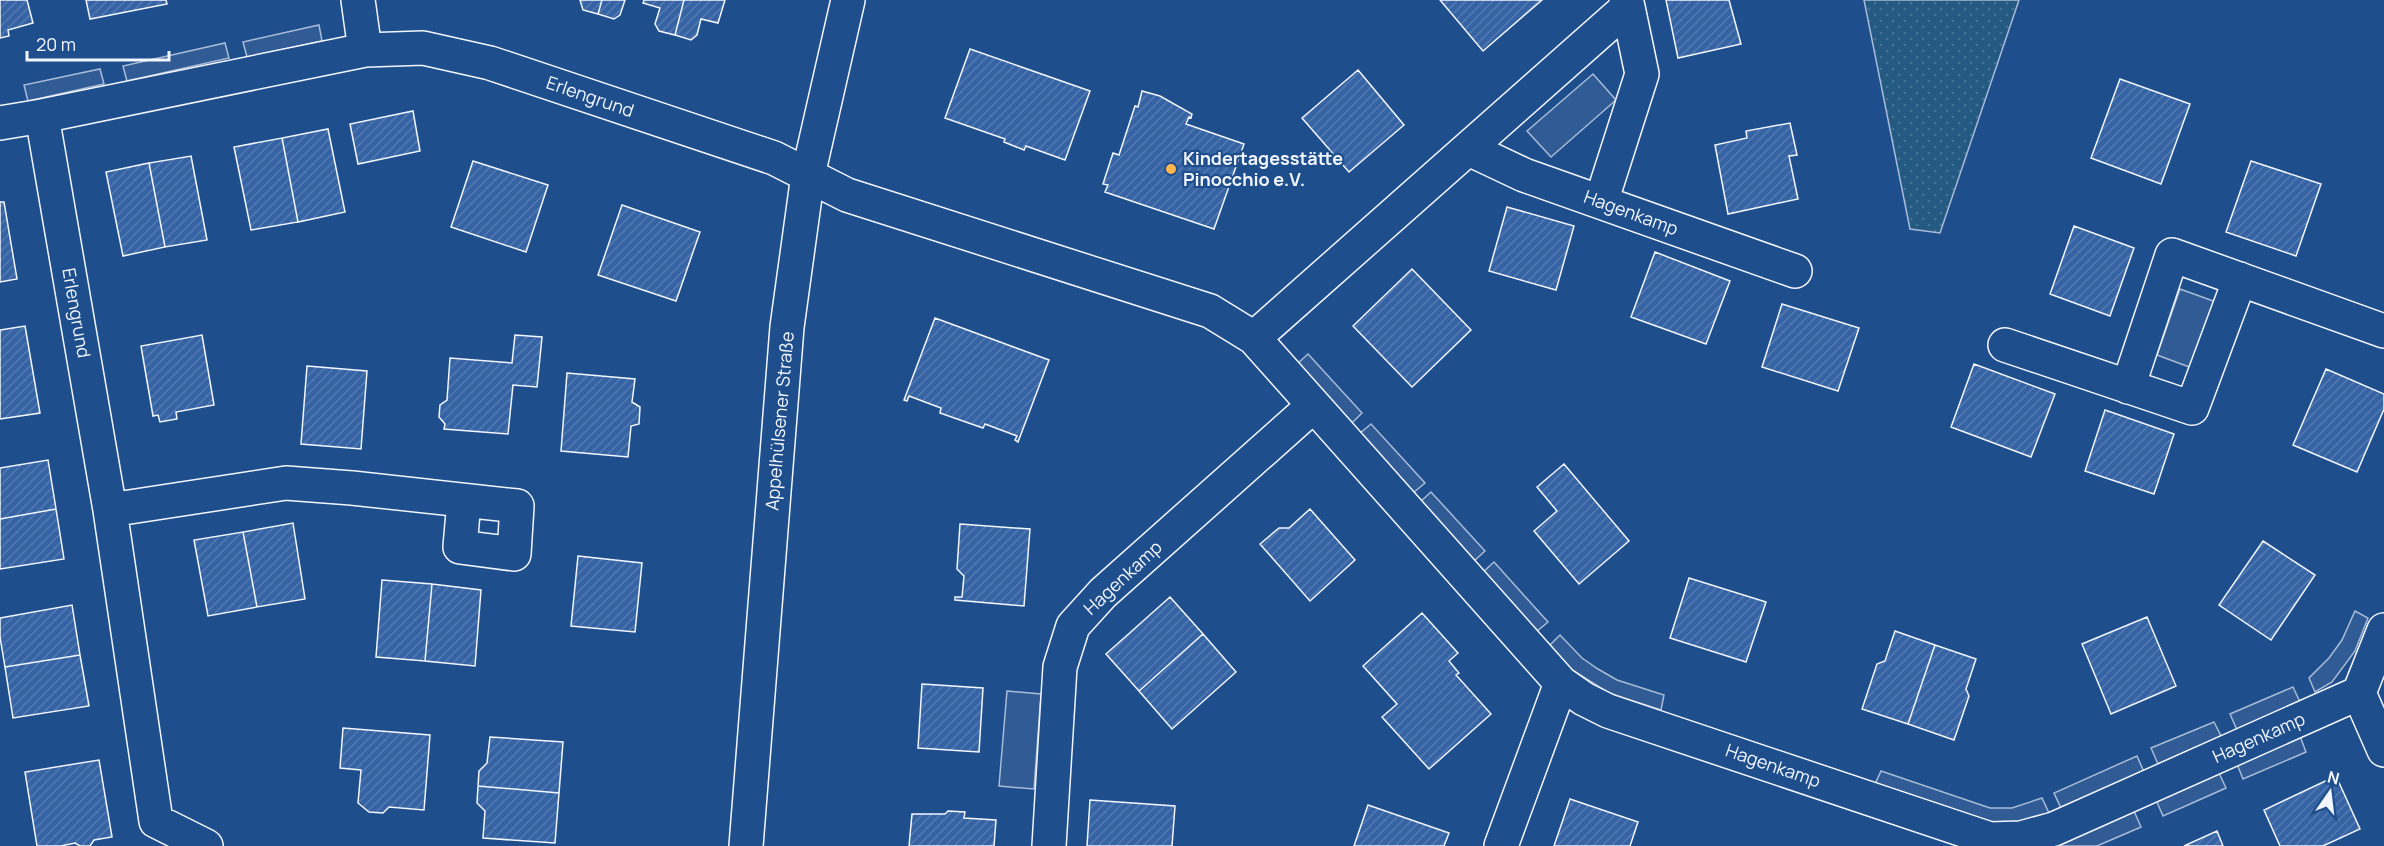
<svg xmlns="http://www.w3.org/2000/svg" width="2384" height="846" font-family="Manrope,sans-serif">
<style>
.park{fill:url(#park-dots);stroke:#a8bbd7;stroke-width:1.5}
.parking{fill:#305b95;stroke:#a8bbd7;stroke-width:1.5}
.building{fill:url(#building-hatch);stroke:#f2f6ff;stroke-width:1.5}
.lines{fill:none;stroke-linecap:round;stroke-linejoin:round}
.minor-casing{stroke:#f2f6ff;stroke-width:36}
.minor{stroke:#1f4e8c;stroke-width:33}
.poi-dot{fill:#ffb74d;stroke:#1f4e8c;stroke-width:2}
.labels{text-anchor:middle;stroke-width:4.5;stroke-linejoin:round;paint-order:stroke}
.street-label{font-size:18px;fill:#f2f6ff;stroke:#1f4e8c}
.poi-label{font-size:18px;font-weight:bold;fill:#f2f6ff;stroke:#1f4e8c;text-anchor:start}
</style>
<defs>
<pattern id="park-dots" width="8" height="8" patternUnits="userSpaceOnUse" patternTransform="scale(1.5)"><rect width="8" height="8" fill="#245a82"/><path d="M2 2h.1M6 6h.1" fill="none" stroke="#447295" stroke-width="1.8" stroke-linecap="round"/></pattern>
<pattern id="building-hatch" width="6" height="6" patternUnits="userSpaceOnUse" patternTransform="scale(1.5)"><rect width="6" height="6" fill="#3563a3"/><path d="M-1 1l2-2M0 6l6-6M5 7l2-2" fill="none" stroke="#537ab1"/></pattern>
</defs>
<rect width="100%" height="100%" fill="#1f4e8c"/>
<path class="park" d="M1864 0H2019L1940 233 1910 229Z"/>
<path class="parking" d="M319 25 322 41 247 57 243 42Z
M225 43 229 58 127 81 123 66Z
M100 69 104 84 28 101 24 85Z
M1593 74 1616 100 1551 157 1527 131Z
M2180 289 2216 302 2192 368 2157 355Z
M1308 354 1362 413 1351 424 1296 365Z
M1371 424 1425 483 1413 493 1359 434Z
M1431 492 1485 551 1473 562 1420 502Z
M1494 562 1548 622 1536 632 1482 573Z
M2355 611 2368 618 2355 651 2332 682 2315 692 2309 678 2329 658 2342 640Z
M1560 635 1582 658 1598 669 1617 680 1664 695 1661 710 1609 693 1569 668 1549 646Z
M2293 687 2300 702 2237 730 2230 714Z
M1007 691 1041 694 1034 789 999 786Z
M2214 722 2221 736 2158 764 2151 748Z
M2300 736 2306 752 2243 779 2237 764Z
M2137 756 2144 772 2061 808 2054 793Z
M1881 771 1990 808H2012L2042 798 2049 813 2026 822 2002 824 1988 822 1875 784Z
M2219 773 2226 788 2163 816 2156 800Z
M2134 811 2141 827 2097 846H2055Z"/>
<path class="building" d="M0 0H27L33 23 8 30 9 36 0 38Z
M86 0H166L167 4 90 19Z
M580 0H602L598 14 583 10Z
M602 0H625L620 15 614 19 598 14Z
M644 0H684L675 35 659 31 655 24 660 8 643 3Z
M684 0H725L718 23 701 19 697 35 691 40 675 35Z
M1440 0H1542L1483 51Z
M1666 0H1729L1741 44 1678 58Z
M970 49 1090 91 1065 160 1026 146 1024 150 1004 142 1005 139 945 118Z
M1358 70 1404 125 1349 172 1302 118Z
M2120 79 2190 104 2161 184 2091 158Z
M1142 91 1160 96 1192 114 1191 118 1189 117 1186 124 1244 144 1214 229 1105 192 1108 185 1103 184 1113 153 1119 155 1135 106 1138 107Z
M413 111 420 151 358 164 350 124Z
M1790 123 1797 155 1789 156 1798 199 1728 214 1715 145 1747 138 1746 131Z
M328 129 345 212 298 222 282 138Z
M282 138 298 222 251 230 234 147Z
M191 156 207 240 165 247 149 163Z
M473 161 548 185 526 252 451 227Z
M2251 161 2321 184 2296 256 2226 232Z
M149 163 165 247 123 256 106 172Z
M0 202H4L17 279 0 282Z
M622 205 700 232 676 301 598 275Z
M1507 207 1574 226 1556 290 1489 271Z
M2074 226 2134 248 2110 316 2050 294Z
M1655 252 1730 281 1706 344 1631 317Z
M1412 269 1471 330 1412 387 1353 326Z
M1782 304 1859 328 1838 391 1762 367Z
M935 318 1049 360 1018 442 1015 440 1017 436 985 424 983 428 940 413 941 408 909 396 907 401 904 400Z
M25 326 40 413 0 419V330Z
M202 335 214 405 176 412 177 419 160 422 158 415 153 416 141 346Z
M515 335 542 337 537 387 513 385 508 434 444 429 445 424 439 417 440 405 447 400 450 358 512 363Z
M1974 364 2055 394 2031 457 1951 427Z
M307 366 367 371 361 449 301 444Z
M2326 369 2384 394V409L2357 472 2293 445Z
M567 373 635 379 632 402 640 407 639 424 631 426 628 457 561 451Z
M2105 410 2174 434 2154 494 2085 471Z
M48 460 56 509 0 519V468Z
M1564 464 1629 541 1579 584 1534 531 1557 511 1537 487Z
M56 509 64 559 0 569V519Z
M1310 509 1355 560 1310 601 1260 544 1279 528H1289Z
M293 523 305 599 257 607 243 532Z
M960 524 1030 529 1024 606 955 600V597H962L964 576 957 569Z
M243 532 257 607 208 616 194 540Z
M2263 541 2315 575 2271 640 2219 605Z
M578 556 642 563 635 632 571 626Z
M1689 578 1766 602 1746 662 1670 638Z
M382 580 432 584 425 661 376 657Z
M432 584 481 590 475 666 425 661Z
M1170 597 1203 634 1139 691 1106 654Z
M72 605 80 655 5 667 0 637V618Z
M1422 613 1458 653 1449 661 1459 673 1456 675 1491 714 1429 769 1382 717 1397 704 1363 666Z
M2147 617 2176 686 2111 714 2082 644Z
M1895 631 1935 645 1908 724 1862 709 1877 664 1885 661Z
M1203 634 1236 672 1172 729 1139 691Z
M1935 645 1976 659 1966 689 1969 696 1954 740 1908 724Z
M80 655 89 706 13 718 5 667Z
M922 684 983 688 979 752 918 748Z
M343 728 430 735 424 810 389 807 383 813 369 812 358 803 361 770 340 768Z
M490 737 563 742 559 793 478 786 479 771 487 763Z
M99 760 112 837 94 840 90 846H80L75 843 61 846H37L25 772Z
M2336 776 2360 829 2323 846H2280L2264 810Z
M478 786 559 793 555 843 483 838 485 811 477 803Z
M1570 799 1638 822 1630 846H1554Z
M1090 800 1175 806 1172 846H1087Z
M1368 805 1449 833 1444 846H1354Z
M948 811 965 812 964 818 996 820 994 846H909L912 814H945Z
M2217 831 2223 846H2184Z"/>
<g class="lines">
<g class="minor-casing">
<path id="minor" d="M358 0 365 50
M42 116 110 510 156 821 206 846
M0 123 42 116 365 50 423 48 490 63 774 158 847 195 1210 311 1254 338 1561 683 1584 699 1608 711 1990 839 2021 838 2054 829 2359 693 2384 630
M1469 149 1524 175 1795 271
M1601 202 1642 74 1628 7
M1254 338 1628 7 1626 0
M2005 345 2192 408 2240 279
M2128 387 2172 255 2384 331
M110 510 286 483 352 488 517 506 514 554 460 547 464 501
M2359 693 2384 750
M746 846 787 327 808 175 848 0
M1049 846 1060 667 1073 626 1103 593 1313 406
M1501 846 1561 683"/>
</g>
<use href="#minor" class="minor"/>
</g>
<circle class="poi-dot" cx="1171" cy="169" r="6"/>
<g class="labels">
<g class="street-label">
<text transform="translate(590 97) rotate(19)" y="6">Erlengrund</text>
<text transform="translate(1631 213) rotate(20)" y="6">Hagenkamp</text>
<text transform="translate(76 313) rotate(80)" y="6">Erlengrund</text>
<text transform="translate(780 421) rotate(-85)" y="6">Appelhülsener Straße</text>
<text transform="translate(1123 578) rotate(-43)" y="6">Hagenkamp</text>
<text transform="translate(2259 738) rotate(-24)" y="6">Hagenkamp</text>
<text transform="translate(1773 766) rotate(19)" y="6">Hagenkamp</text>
</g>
<g class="poi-label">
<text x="1183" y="165">Kindertagesstätte<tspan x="1183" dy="21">Pinocchio e.V.</tspan></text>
</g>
</g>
<g transform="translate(2330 792) rotate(14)" stroke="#1f4e8c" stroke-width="4.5" paint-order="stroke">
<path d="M0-4.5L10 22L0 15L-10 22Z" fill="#f2f6ff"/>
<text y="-9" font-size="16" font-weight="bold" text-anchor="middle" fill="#f2f6ff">N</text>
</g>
<path d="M27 51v9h142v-9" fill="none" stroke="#f2f6ff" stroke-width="3"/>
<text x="36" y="51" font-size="18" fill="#f2f6ff" stroke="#1f4e8c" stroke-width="4.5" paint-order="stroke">20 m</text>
</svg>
